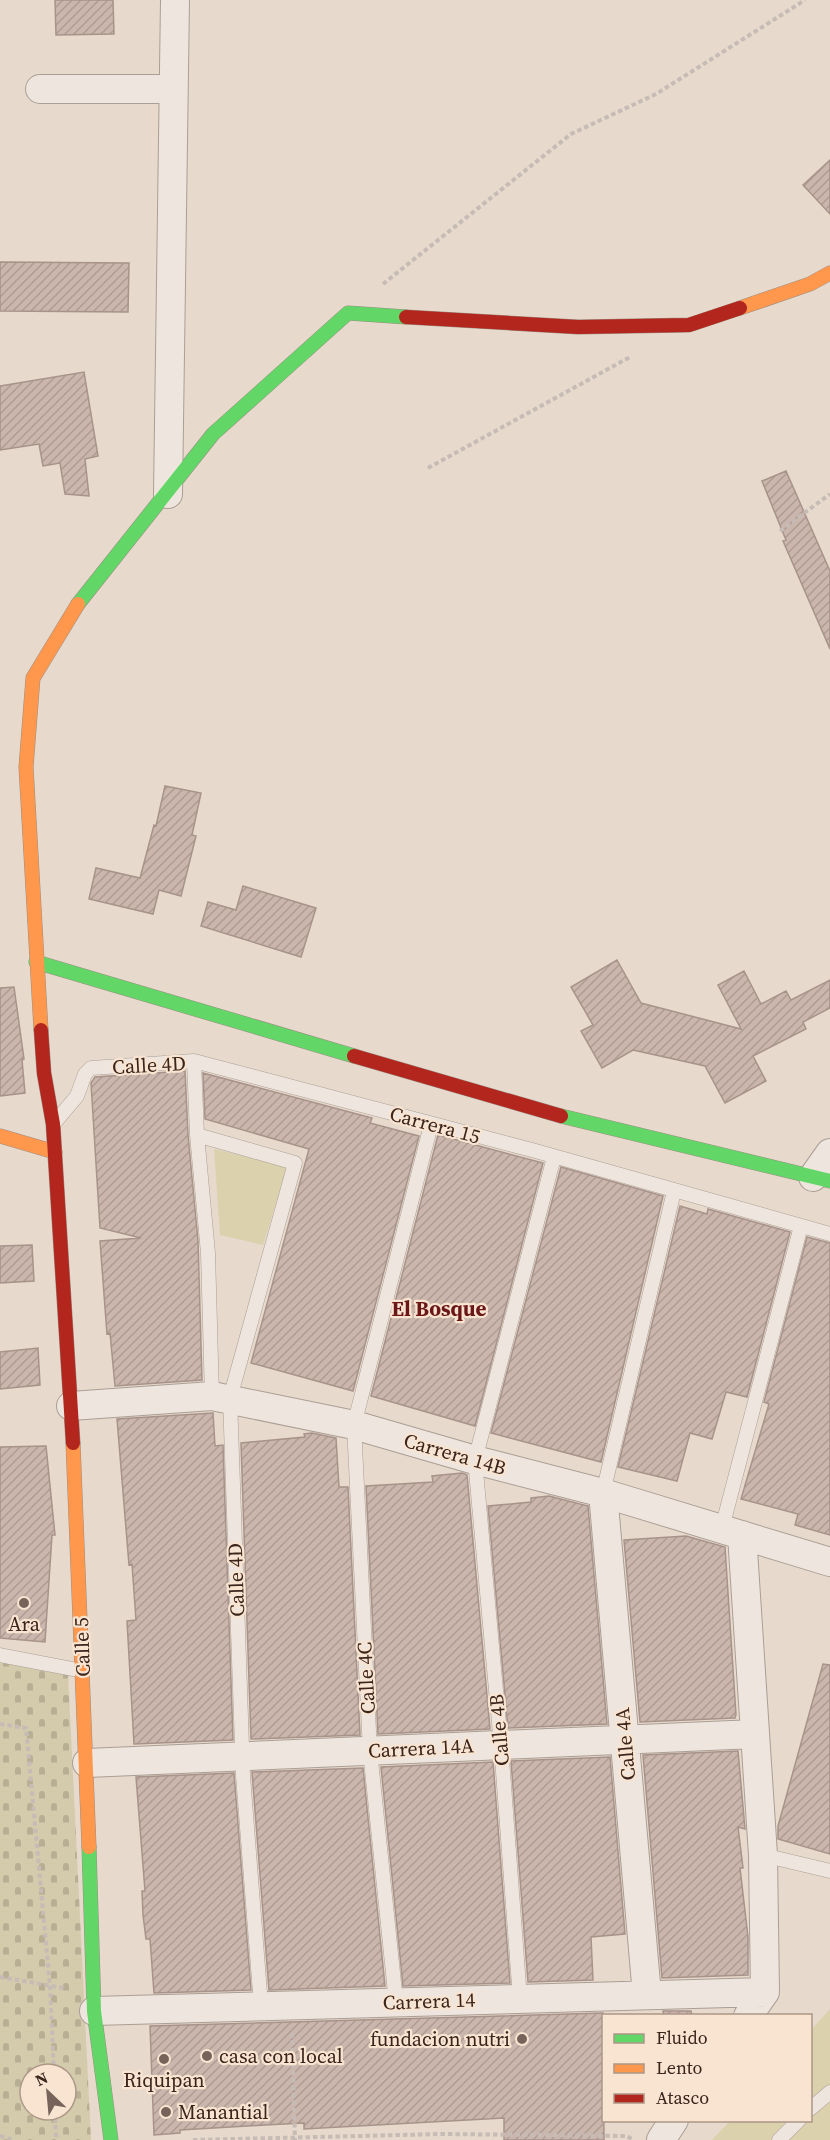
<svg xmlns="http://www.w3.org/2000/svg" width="830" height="2140" font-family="'Source Serif 4',serif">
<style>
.green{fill:#dbd1ac}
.cemetery{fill:url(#cemetery-stones);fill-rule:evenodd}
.building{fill:url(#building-hatch);stroke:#a7938a;stroke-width:1.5}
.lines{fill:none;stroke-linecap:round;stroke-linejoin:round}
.lane-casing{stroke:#ab9e95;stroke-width:15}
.street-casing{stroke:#ab9e95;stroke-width:30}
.fast-casing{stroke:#9b8e84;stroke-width:15}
.slow-casing{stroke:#9b8e84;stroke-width:15}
.jam-casing{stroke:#9b8e84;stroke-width:15}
.path{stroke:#c6bcb5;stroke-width:4;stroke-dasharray:4.5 3;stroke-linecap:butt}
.lane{stroke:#eee6de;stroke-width:14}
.street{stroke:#eee6de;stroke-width:28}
.fast{stroke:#63d668;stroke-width:14}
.slow{stroke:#ff974d;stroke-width:14}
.jam{stroke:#b3261e;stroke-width:14}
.poi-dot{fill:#776359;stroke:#f8e4d0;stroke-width:2}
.labels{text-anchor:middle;stroke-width:4.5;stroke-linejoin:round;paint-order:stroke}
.street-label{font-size:20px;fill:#3a241c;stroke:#f8e4d0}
.poi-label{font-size:20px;fill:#3a241c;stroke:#f8e4d0}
.neighbourhood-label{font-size:21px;font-weight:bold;fill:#6b1718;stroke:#f8e4d0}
</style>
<defs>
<pattern id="cemetery-stones" width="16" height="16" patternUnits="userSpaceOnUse" patternTransform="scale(1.5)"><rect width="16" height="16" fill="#d4cbac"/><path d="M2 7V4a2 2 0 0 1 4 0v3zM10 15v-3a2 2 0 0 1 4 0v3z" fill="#b7ae93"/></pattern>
<pattern id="building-hatch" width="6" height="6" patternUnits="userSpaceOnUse" patternTransform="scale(1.5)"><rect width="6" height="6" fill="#cab6ac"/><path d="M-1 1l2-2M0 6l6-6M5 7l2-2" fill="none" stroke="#ae9c93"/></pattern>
</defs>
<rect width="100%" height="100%" fill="#e7d9cb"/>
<path class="green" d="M214 1149 287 1167 263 1245 220 1235Z
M830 2009V2140H712L730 2121 810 2120 811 2030Z"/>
<path class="cemetery" d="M0 1660 68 1674 91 2140H0ZM30 2074H66V2110H30Z"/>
<path class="building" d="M55 0H113L114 34 56 35Z
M830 160V214L803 185Z
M0 262 129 263 128 312 0 311Z
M84 372 98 456 85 459 89 496 65 494 60 463 43 466 39 444 0 450V386Z
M786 471 830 571V649L783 541 786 540 762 481Z
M165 786 201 793 192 835 196 836 181 896 159 890 153 914 89 899 96 868 140 878 154 825 156 826Z
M243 886 316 908 301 957 201 926 208 902 236 910Z
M617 960 641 1003 741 1029 718 985 744 971 761 1004 786 991 791 1000 830 980V1008L803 1022 806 1029 753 1056 766 1081 725 1103 705 1066 633 1050 602 1068 581 1031 593 1025 571 987Z
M14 987 24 1059 22 1060 25 1093 0 1096V988Z
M185 1071 188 1135 198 1241 202 1380 115 1386 110 1333 107 1334 100 1241 141 1238 100 1228 91 1083 95 1077Z
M203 1073 372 1118 370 1123 419 1136 353 1391 251 1363 309 1149 205 1119Z
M438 1135 543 1163 475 1426 371 1396Z
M561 1167 663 1196 601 1462 491 1433Z
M680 1206 707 1214 708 1209 790 1232 747 1397 726 1392 712 1439 690 1433 677 1481 618 1467Z
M807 1237 830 1243V1535L795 1525 798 1514 741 1499 769 1404 764 1402Z
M32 1245 34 1281 0 1283V1246Z
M38 1348 40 1385 0 1389V1352Z
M213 1413 215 1446 223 1445 233 1740 134 1744 127 1621 136 1620 132 1564 129 1565 117 1419Z
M312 1433 336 1438 339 1487H348L360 1735 251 1739 241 1443 305 1437 304 1434Z
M46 1446 55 1535H52L45 1642 0 1638V1447Z
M462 1473 467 1475 490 1729 378 1734 366 1486 433 1482 432 1476Z
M549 1496 588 1506 607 1724 508 1728 488 1506 531 1502V1498Z
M686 1536 725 1547 736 1715 735 1718 640 1722 624 1540Z
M823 1664 830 1665V1854L778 1839V1826Z
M738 1751 745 1829 738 1827 743 1868H740L748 1937V1975L662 1978 643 1755Z
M610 1757 625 1934 591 1937 593 1980 528 1982 511 1761Z
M493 1762 510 1983 403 1986 381 1767Z
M363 1768 385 1986 269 1990 252 1772Z
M234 1773 251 1990 154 1993 150 1939H146L143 1915 142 1891H145L136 1777Z
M663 2011H691L692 2016H664Z
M603 2013 604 2140H504V2118L304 2129V2123L265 2125 180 2130V2133L154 2135 150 2026Z"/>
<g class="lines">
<g class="lane-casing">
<path id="lane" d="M194 1061 532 1150 830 1234
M56 1121 77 1096 85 1074 91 1068 194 1061 197 1135 208 1253 212 1396
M197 1135 295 1163 230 1398 243 1776 261 2006
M603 1493 674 1191
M722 1528 801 1226
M0 1655 83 1671
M763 1855 830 1871
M520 1999 501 1745 475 1460 554 1157
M396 2002 370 1751 354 1425 431 1125
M810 2109 830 2092
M779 2140 799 2120"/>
</g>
<g class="street-casing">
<path id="street" d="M40 89H173
M168 494 175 0
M813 1177 830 1153
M71 1406 212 1396 354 1425 475 1460 603 1493 830 1562
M603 1493 647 1995
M742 1535 763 1855 765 1992 748 2016
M87 1763 755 1734
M94 2011 765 1992
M661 2140 674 2120"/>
</g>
<g class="fast-casing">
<path id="fast" d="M78 604 213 434 348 313 406 317
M36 962 354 1056
M561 1116 830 1181
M89 1847 94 2011 111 2140"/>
</g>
<g class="slow-casing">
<path id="slow" d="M740 308 810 284 830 273
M41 1030 26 767 33 678 78 604
M0 1136 55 1152
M73 1443 89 1847"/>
</g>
<g class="jam-casing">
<path id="jam" d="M406 317 578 327 689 325 740 308
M41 1030 44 1073 53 1124 73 1443
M354 1056 561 1116"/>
</g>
<path class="path" d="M383 284 571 134 656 94 805 0
M428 468 630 357
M780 531 830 494
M0 1724 26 1728 50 1986 54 2074
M0 1977 64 1988
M292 2033 295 2140
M55 2110 56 2140
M0 2136 14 2140
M193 2140 441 2134 627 2136 633 2140"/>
<use href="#lane" class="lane"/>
<use href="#street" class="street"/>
<use href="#fast" class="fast"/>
<use href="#slow" class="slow"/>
<use href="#jam" class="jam"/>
</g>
<g class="poi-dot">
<circle cx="24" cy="1603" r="6"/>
<circle cx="522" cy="2039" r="6"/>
<circle cx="207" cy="2056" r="6"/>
<circle cx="164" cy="2059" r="6"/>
<circle cx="166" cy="2112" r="6"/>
</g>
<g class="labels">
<g class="street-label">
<text transform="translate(149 1065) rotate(-3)" y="7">Calle 4D</text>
<text transform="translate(435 1125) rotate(15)" y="7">Carrera 15</text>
<text transform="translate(455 1454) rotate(16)" y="7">Carrera 14B</text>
<text transform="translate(236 1580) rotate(-92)" y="7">Calle 4D</text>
<text transform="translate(82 1647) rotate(-92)" y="7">Calle 5</text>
<text transform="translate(366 1678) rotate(-93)" y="7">Calle 4C</text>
<text transform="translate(499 1730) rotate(-95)" y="7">Calle 4B</text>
<text transform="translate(625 1744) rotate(-95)" y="7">Calle 4A</text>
<text transform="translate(421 1748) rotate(-3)" y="7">Carrera 14A</text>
<text transform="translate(429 2001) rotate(-2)" y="7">Carrera 14</text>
</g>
<g class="poi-label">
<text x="24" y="1631">Ara</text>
<text x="510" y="2046" text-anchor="end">fundacion nutri</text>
<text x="219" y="2063" text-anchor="start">casa con local</text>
<text x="164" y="2087">Riquipan</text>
<text x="178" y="2119" text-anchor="start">Manantial</text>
</g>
<g class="neighbourhood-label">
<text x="439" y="1316">El Bosque</text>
</g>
</g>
<rect x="602" y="2014" width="210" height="108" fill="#f8e4d0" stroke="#ac9788" stroke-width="1.5"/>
<rect x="614" y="2034" width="30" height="9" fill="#63d668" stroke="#ac9788" stroke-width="1.5"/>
<text x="656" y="2044" font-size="18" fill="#3a241c">Fluido</text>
<rect x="614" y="2064" width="30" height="9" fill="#ff974d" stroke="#ac9788" stroke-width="1.5"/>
<text x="656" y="2074" font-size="18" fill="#3a241c">Lento</text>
<rect x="614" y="2094" width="30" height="9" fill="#b3261e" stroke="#ac9788" stroke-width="1.5"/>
<text x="656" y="2104" font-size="18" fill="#3a241c">Atasco</text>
<g transform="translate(48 2092) rotate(334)"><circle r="28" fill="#f8e4d0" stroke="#ac9788" stroke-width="1.5"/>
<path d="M0-4.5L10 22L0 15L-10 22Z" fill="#776359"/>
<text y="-9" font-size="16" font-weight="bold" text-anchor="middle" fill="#3a241c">N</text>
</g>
</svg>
